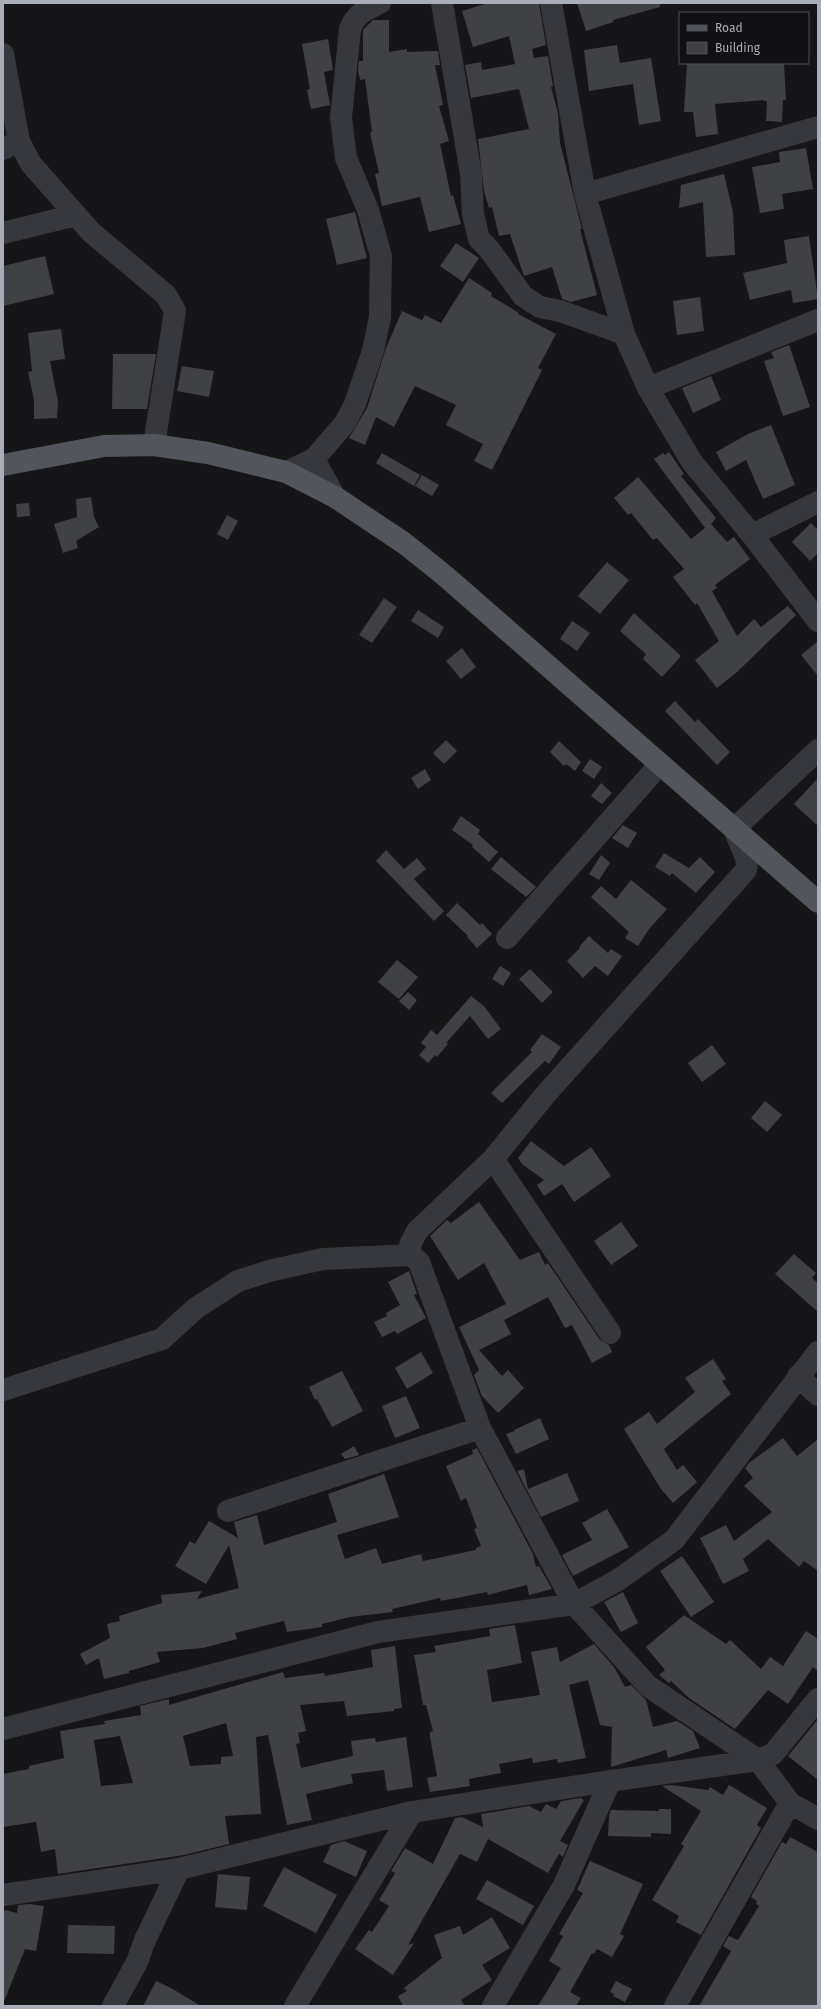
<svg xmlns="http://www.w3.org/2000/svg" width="821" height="2009" font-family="'Fira Sans',sans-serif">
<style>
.building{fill:#404145;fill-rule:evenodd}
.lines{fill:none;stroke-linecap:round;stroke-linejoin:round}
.minor{stroke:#37383d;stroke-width:22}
.major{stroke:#53555c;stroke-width:22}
</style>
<rect width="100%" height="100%" fill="#161618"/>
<path class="building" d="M488 3H539L546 45 532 49 534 58 548 56 553 86 551 87 558 113 560 143 582 229H580L597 295 571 302 562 299 552 267 524 276 510 234 499 236 492 207 489 208 484 191 478 139 529 129 519 89 471 98 465 65 481 62 482 70 515 64 509 36 473 47 462 11Z
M577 3H660V7L613 20V22L586 31Z
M373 20H389V52L407 49V52L438 51 440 65H435L443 105 439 106 449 141 440 144 451 196 453 195 461 224 429 232 420 197 382 206 375 174 379 173 370 133 372 132 365 79 360 80 358 70 359 61H363V30Z
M328 39 333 70 324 72 330 105 311 109 307 90 310 89 302 44Z
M617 45 620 63 651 58 661 121 639 125 633 84 589 91 584 50Z
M687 63H784L786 100H783L782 122 766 121 767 101H764V100L715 104 718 134 696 137 693 112H684Z
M806 148 813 189 782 194 784 209 760 213 752 167 780 162 779 152Z
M724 174 733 212 735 255 706 257 703 202 679 208 681 185Z
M355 212 367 258 337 265 326 219Z
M809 236 818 299 793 303 791 290 750 300 743 273 787 263 784 240Z
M456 243 479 258 463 282 440 266Z
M45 256 54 294 3 306V266Z
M469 278 492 293 491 296 519 313 518 314 556 334 538 368 542 370 492 470 474 461 483 444 446 425 456 405 415 386 394 427 376 417 365 445 349 438 367 408 386 348 402 311 422 320 425 315 441 323Z
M700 297 704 331 677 335 673 301Z
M61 329 65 359 50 361 58 402 57 418 34 419V400L28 372 32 371 28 333Z
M789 345 810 407 783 416 764 361 774 358 771 352Z
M113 354H156L147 409H112Z
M182 366 214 371 209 397 177 391Z
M711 376 721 400 693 413 682 388Z
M771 425 795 485 763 499 746 460 726 471 716 452 748 434Z
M669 452 684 474 681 476 716 518 711 524 727 542 734 537 750 559 715 585 717 588 712 591 737 636 754 619 761 627 788 606 796 615 737 672 717 688 695 660 719 641 697 603 695 605 673 577 684 569 657 538 653 540 631 513 628 515 614 498 638 477 691 539 705 528 654 459 663 453 665 455Z
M382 453 420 475 414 486 376 463Z
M422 475 439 485 432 496 415 486Z
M91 497 94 517 99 527 76 541 78 548 63 553 54 524 77 517 76 499Z
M29 503 30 516 17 517 16 504Z
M227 515 238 521 228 540 217 534Z
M811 523 818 530V553L810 561 792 542Z
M607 562 629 580 600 614 578 596Z
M384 598 397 607 372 643 359 635Z
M418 610 444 627 438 638 411 621Z
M634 613 681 656 662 677 643 659 646 654 620 631Z
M572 621 590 633 577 651 560 639Z
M818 641V676L801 655Z
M462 648 476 667 461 679 446 661Z
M675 701 695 722 698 719 730 752 717 765 665 711Z
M446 740 457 751 444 764 433 753Z
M559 741 581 762 575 771 566 764 564 766 550 752Z
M590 759 602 767 594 779 582 771Z
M425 769 431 780 418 789 411 778Z
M818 778V826L794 804Z
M601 783 612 793 602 804 591 796Z
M461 816 480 830 478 834 498 852 489 862 472 847 473 845 452 830Z
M623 825 637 833 628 848 612 838Z
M386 850 404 869 417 858 426 869 414 879 444 911 434 921 376 861Z
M664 853 689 868 700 857 715 872 696 893 672 873 670 876 655 867Z
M601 855 610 863 599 880 589 874Z
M501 857 536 887 526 897 491 869Z
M631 880 667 909 649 929 638 946 625 938 629 932 591 897 601 886 616 899Z
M457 903 480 925 482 923 492 934 477 948 467 937 468 936 446 915Z
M589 936 608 953 611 949 622 956 608 976 595 966 583 978 567 961 580 948 579 947Z
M397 960 418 977 399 999 378 982Z
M500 966 511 973 503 986 492 979Z
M530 969 553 992 542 1003 519 979Z
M408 992 417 1000 409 1010 399 1001Z
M471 996 484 1006 501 1029 488 1039 470 1016 446 1043 448 1044 437 1057 435 1055 428 1063 419 1055 426 1047 421 1043 431 1030 437 1035Z
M542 1034 561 1047 549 1064 545 1061 502 1103 491 1093 532 1052 530 1050Z
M712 1045 726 1064 702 1082 688 1063Z
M765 1101 782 1115 767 1132 751 1118Z
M531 1141 564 1166 591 1147 611 1176 574 1202 562 1184 544 1196 537 1185 544 1180 522 1164 518 1158Z
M479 1202 520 1260 539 1252 545 1265 548 1263 600 1340 609 1345 612 1352 592 1363 572 1325 565 1328 548 1297 504 1320 511 1334 479 1350 502 1376 508 1370 524 1388 498 1413 482 1396 474 1375 479 1370 459 1327 506 1304 484 1263 458 1280 430 1236 447 1220 451 1223Z
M621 1222 638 1246 611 1265 594 1241Z
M794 1254 816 1273 812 1278 818 1283V1312L775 1274Z
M409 1271 417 1294 414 1295 426 1318 397 1334 395 1331 382 1337 374 1322 387 1316 386 1313 400 1305 388 1282Z
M421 1352 433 1373 407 1389 395 1368Z
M713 1359 726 1379 722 1381 731 1394 664 1449 677 1470 683 1465 697 1482 673 1503 661 1489 624 1429 649 1412 657 1424 695 1392 685 1378Z
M342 1371 363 1411 332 1427 317 1399 315 1400 309 1387Z
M406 1396 420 1428 395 1438 382 1406Z
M540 1418 549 1439 516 1454 506 1434 515 1431 514 1430Z
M783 1438 797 1456 818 1439V1571L804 1561 799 1567 768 1539 743 1559 749 1571 723 1584 700 1538 726 1525 734 1541 772 1512 744 1486 753 1478 745 1468 749 1463Z
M354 1446 359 1455 345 1459 341 1454Z
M477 1448 533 1554 536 1567 539 1566 552 1589 529 1595 527 1585 488 1595 487 1592 441 1601 440 1598 392 1609 393 1612 350 1617 322 1624V1627L287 1632 284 1621 235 1633 237 1639 203 1648 157 1652 160 1662 129 1671V1673L104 1679 99 1658 86 1665 80 1654 110 1638 107 1624 120 1621 119 1616 162 1603 161 1595 202 1591 197 1599 239 1588 229 1545 206 1584 175 1566 190 1541 195 1544 209 1521 238 1538 234 1522 257 1515 264 1545 337 1522 328 1494 384 1474 399 1517 337 1535 345 1559 376 1548 382 1564 421 1554 423 1561 476 1550V1548L481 1546 474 1529 477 1528 466 1498 461 1501 446 1466 473 1454 472 1450Z
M524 1469 528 1489 567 1473 579 1501 541 1517 517 1471Z
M607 1509 629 1547 573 1576 562 1555 592 1540 582 1523Z
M682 1556 714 1602 691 1617 660 1571Z
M623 1592 638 1623 621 1632 604 1602Z
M684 1615 726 1644 730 1640 761 1669 770 1657 783 1666 806 1631 818 1639V1671L813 1667 788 1704 768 1690 735 1729 689 1698 671 1681 669 1683 659 1675 665 1670 646 1647Z
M515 1625 522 1663 487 1670 492 1702 540 1695 531 1652 557 1647 560 1662 594 1644 614 1667 625 1687 631 1685 646 1700 653 1727 677 1721 693 1731 700 1748 668 1758 666 1750 611 1767 612 1727 600 1725 588 1680 569 1685 586 1758 558 1763 557 1759 533 1763 532 1758 499 1764 501 1773 469 1779 470 1786 430 1792 427 1778 437 1776 430 1737V1732L433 1731 426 1705H423L414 1655 436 1652 434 1646 490 1636 489 1629Z
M395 1646 402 1708 394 1709V1711L347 1716 344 1701 300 1705 306 1731 298 1733 300 1743 296 1744 301 1768 353 1756 351 1741 375 1738 376 1742 406 1737 413 1787 387 1791 384 1770 351 1774 353 1783 306 1794 312 1820 287 1825 268 1735 256 1737 261 1814 225 1816 229 1844 184 1855 58 1874 55 1849 41 1852 36 1822 3 1827V1774L29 1769V1766L64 1758 60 1731 105 1724 104 1721 141 1715 140 1706 169 1699V1705L283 1672 285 1678 324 1673 325 1676 373 1667 371 1650ZM226 1723 233 1756 221 1757V1764L190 1766 183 1736ZM120 1736 133 1783 101 1786 94 1740Z
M818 1719V1780L788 1756Z
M671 1785 708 1790 710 1787 723 1795 729 1785 767 1808 757 1825 761 1828 701 1935 676 1922 679 1916 652 1900 684 1846 681 1844 701 1811 662 1786Z
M581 1798 584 1800 560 1841 568 1845 563 1857 559 1854 548 1873 488 1839 477 1862 460 1854 408 1945 414 1943 393 1975 355 1949 369 1930 372 1932 389 1906 379 1900 395 1873 391 1871 405 1848 433 1864 455 1818 462 1817 483 1827 481 1814 529 1806 541 1812 546 1804 556 1809 561 1801Z
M659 1809H671V1834L651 1833V1837L608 1836 609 1815 611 1810 659 1811Z
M790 1837 818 1852V2006H699L731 1951 723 1946 729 1936 738 1940 759 1906 756 1904 757 1901 751 1897 782 1842 786 1844Z
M344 1841 367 1851 356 1877 323 1862 331 1845Z
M590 1861 643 1884 620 1934 624 1936 612 1957 597 1949 594 1954 592 1953 570 1992 581 1998 576 2006H538L561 1968 549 1961 563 1936 559 1934 583 1893 577 1890Z
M284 1867 337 1895 316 1933 263 1906Z
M218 1874 250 1877 247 1910 215 1907Z
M487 1880 534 1906 523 1925 476 1899Z
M30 1904 44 1906 36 1951 25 1949 3 2004V1917L5 1910 17 1913 18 1905Z
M492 1917 510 1948 482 1965 492 1980 461 2000 465 2006H403L398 1996 407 1991 404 1988 442 1958 434 1935 460 1926 463 1935Z
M68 1925 115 1926 114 1954 67 1953Z
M156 1981 171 1988 201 2006H143Z
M616 1981 632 1989 625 2002 613 1996 614 1994 610 1992Z"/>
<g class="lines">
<path class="minor" d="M442 3 471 174 473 214 479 239 489 249 523 296 540 307 560 311 624 334
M551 3 585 194 624 334 648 388 692 462 752 535 818 621
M3 54 19 141 31 164 91 232 166 295 175 311 154 445
M3 149 19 141
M585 194 818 127
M3 233 76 215
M648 388 818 320
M314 459 335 497
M286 472 314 459 345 423 355 404 373 351 380 317 381 256 368 210 346 158 341 118 350 29C356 13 366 10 380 3
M752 535 818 502
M818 750 734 829 747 860 746 870 545 1095 493 1159 417 1231 410 1245 411 1255 419 1262 480 1428 574 1604 648 1686 758 1760 790 1803 818 1819
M507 938 660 764
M493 1159 610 1333
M798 1376 818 1395
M3 1390 162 1339 196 1308 238 1281 269 1271 323 1259 411 1255
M228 1511 480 1428
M3 1729 378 1632 574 1604 618 1580 674 1540 818 1352
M3 1895 179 1869 412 1812 610 1781 758 1760 773 1754 818 1699
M113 2006 137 1962 145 1940 179 1869
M295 2006 412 1812
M493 2006 564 1885 610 1781
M675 2006 790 1803"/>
<path class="major" d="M3 465 104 446 154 445 208 453 286 472 335 497 404 543 444 575 818 902"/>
</g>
<rect width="821" height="2009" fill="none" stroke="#a8adb8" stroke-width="8"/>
<rect x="679" y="12" width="130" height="52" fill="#111113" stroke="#4d4f55"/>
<rect x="687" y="25" width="20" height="6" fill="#53555c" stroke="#4d4f55"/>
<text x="715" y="32" font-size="12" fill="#a8adb8">Road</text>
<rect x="687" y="42" width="20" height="12" fill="#404145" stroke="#4d4f55"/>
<text x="715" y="52" font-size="12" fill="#a8adb8">Building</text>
</svg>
